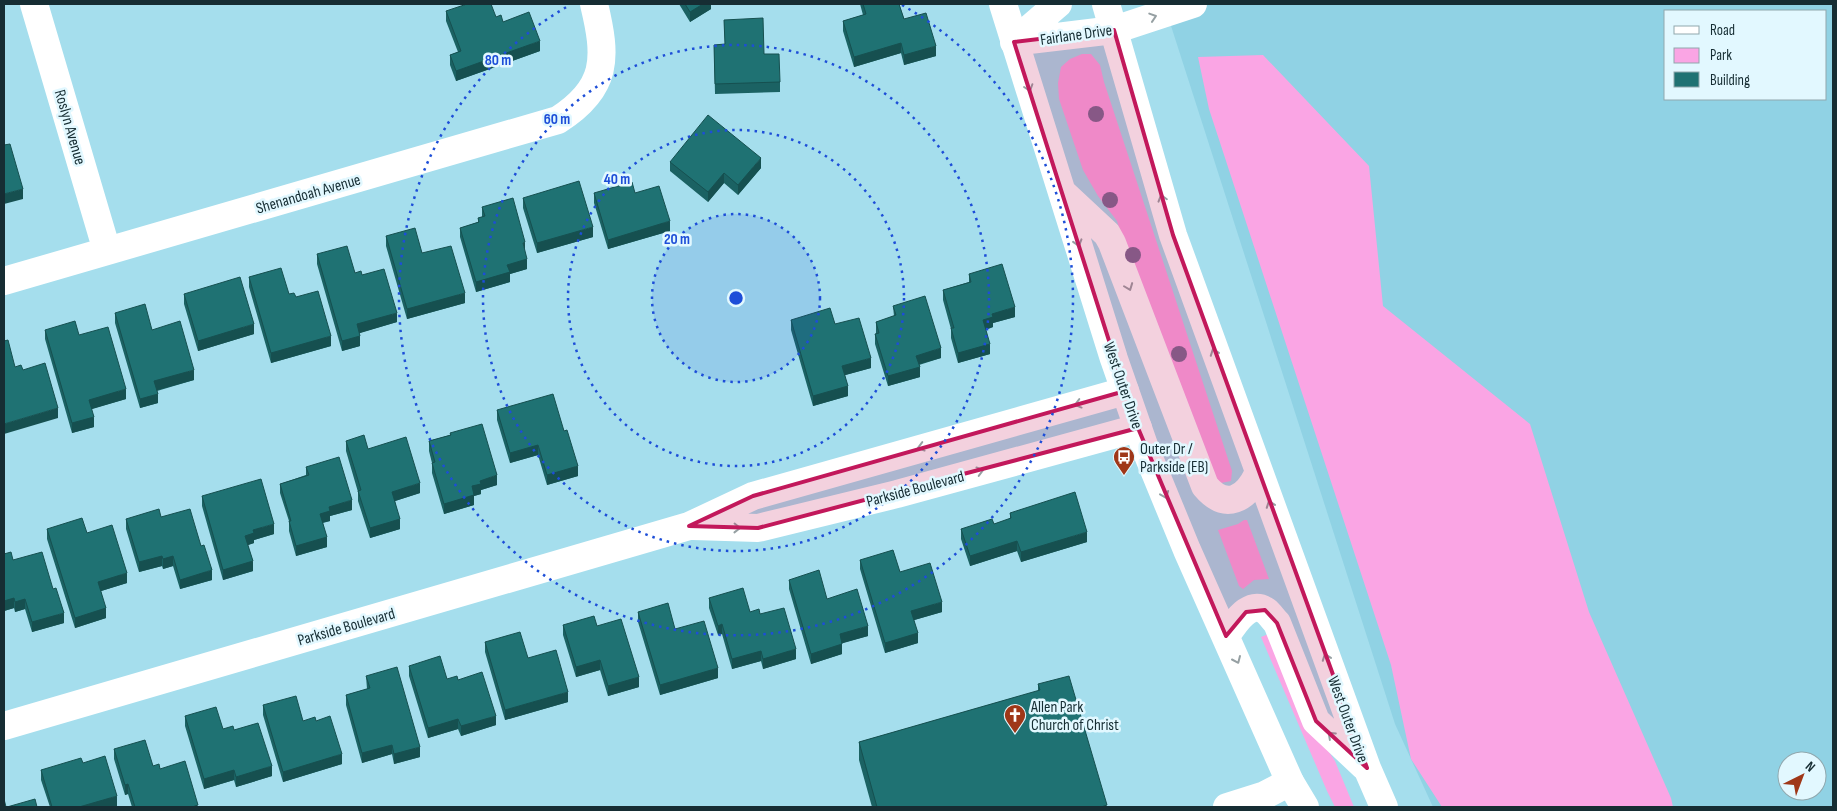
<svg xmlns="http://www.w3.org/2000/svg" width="1837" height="811" font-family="'Sofia Sans Condensed',sans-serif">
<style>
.built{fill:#90d2e4;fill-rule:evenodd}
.green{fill:#faa5e4}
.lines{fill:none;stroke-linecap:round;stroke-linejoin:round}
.minor{stroke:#fff;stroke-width:28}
.major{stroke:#fff;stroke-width:28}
.tree{fill:#786891}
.wall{fill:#1b6263}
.shaded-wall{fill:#165050}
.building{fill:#1f7273;stroke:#165050}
.oneway{stroke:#96a0a3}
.marked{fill:#c2185b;fill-opacity:0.2;stroke:#c2185b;stroke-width:4;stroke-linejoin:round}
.ring{fill:none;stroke:#1d4ed8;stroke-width:2.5;stroke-dasharray:2.5 5}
.labels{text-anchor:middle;stroke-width:5;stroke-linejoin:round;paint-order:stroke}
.street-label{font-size:16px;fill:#162d33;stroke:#e2f8ff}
.poi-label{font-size:16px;fill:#162d33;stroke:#e2f8ff;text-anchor:start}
.centre{fill:#1d4ed8;stroke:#e2f8ff;stroke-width:2.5}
.ring-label{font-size:15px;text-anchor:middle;font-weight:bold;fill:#1d4ed8;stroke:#e2f8ff;stroke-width:5;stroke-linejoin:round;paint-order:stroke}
</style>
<rect width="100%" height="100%" fill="#a5deed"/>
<path class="built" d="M1164 4H1833V807H1433L1395 724ZM1666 11H1826V99H1666ZM1787 761H1817V791H1787Z"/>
<path class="green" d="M1082 54H1091L1100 65 1104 82 1232 471 1231 481 1221 483 1213 478 1130 264 1117 221 1098 196 1083 170 1059 99 1058 83 1061 67 1070 59Z
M1263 55 1369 166 1383 306 1530 424 1589 612 1671 798 1673 807H1442L1411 759 1391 665 1209 109 1198 57Z
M1244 520H1247L1269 579 1254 580 1243 589 1239 586 1218 530 1238 524Z
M1271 633 1296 702 1335 761 1354 807H1335L1327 791 1261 637Z"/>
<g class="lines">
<path class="minor" d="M34 4 107 251
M1014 42 1114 30 1193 4
M1014 42 1058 4
M4 281 558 120C608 88 607 58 594 4
M693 526 758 528 897 494 1138 428
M4 726 689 526 753 496 1125 391
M1227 807 1265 795 1290 782"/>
<path class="major" d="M1003 4 1114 359 1145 448 1187 550 1290 782 1305 807
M1106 4 1173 235 1367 768 1384 807
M1063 193 1107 234 1112 243 1205 486C1226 511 1246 499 1258 474
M1226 636C1234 624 1249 599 1266 611 1270 614 1273 619 1277 623L1316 721 1364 766"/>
</g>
<g class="tree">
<circle cx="1096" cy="114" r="8"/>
<circle cx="1110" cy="200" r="8"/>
<circle cx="1133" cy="255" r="8"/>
<circle cx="1179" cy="354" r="8"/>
</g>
<path class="wall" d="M679 4H713L711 5V9L690 22Z
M860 4H899L904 19 936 56 904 65 901 53 854 67 843 31V21L863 15Z
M446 11 496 17 540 51 456 81 450 65V55L458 52 446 21Z
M724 20 764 54 780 82V92L715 94 714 45 725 44Z
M670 162 761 168 738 195 724 183 708 202 670 171Z
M594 193H635L670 231 608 249 594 203Z
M523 198 593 237 537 253 523 208Z
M482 207 525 252 527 269 510 274V282L476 292 460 237V228L478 222V218L482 217Z
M386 236 422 253 465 303 407 319 386 246Z
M317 254 355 273 362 275 397 322 359 333 360 346 342 351 317 264Z
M969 274 1015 317 993 323V327L986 330 990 354 958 363 951 338V329L943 300V290L969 282Z
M249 277 296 297 331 346 271 363 249 287Z
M184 294 254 334 198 351 184 304Z
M893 306 941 358 919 365 920 377 888 386 875 344V334H876V322L894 316Z
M115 313 152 330 194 380 157 391 158 403 140 408 115 323Z
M791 320 835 324 871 368 845 375 848 396 813 406 791 330Z
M45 330 126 399 91 409 94 427 72 433 45 339Z
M497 410 564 431 578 476 547 485 538 455 510 463 497 420Z
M450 433 497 485 481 490V494L474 496V505L444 514 432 473V463L429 451V441L450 435Z
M346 441 420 493 395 501 400 529 370 538 358 501V492L346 451Z
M306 467 352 510 330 516V521L323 523 327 547 296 556 289 531V521L280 493V484L306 475Z
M202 496 274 534 254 540V543L248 545 253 571 223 580 202 506Z
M1010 513 1087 542 1021 562 1017 551 970 566 961 539V529L994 524 1010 519Z
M161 517 212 580 180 589 173 566 163 569 162 566 139 572 126 529V519Z
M47 529 87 533 127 583 101 591 106 618 75 628 47 539Z
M4 554 13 560 64 623 32 632 25 609 15 612 14 608 4 611Z
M860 560 900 572 942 612 914 620 918 643 885 653 860 569Z
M789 580 827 599 868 636 842 643V654L811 664 789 589Z
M709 598 750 612 760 614 796 659 763 669 761 661 732 669 722 634 718 635 709 608Z
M638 612 675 629 718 678 660 695 638 622Z
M563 625 597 626 639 687 608 696 600 670 576 677 563 635Z
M485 642 528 658 568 702 505 720 485 652Z
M409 666 447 679 458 680 496 725 461 736 458 729 428 738 409 676Z
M366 676 420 757 394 764 392 754 362 763 346 705V695L367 689Z
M1038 684 1107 807H872L859 760V742L1038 691Z
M263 705 303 721 342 764 283 782 263 715Z
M185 716 223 729 234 730 272 776 236 787 234 780 204 789 185 726Z
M114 749 160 769 198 807H132L128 794 125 795 114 759Z
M83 763 117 806 113 807H50L41 780V770Z"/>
<path class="shaded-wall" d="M703 4H713L711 5V9L690 22V12Z
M540 41V51L456 81V71Z
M901 43V53L854 67V57Z
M936 46V56L904 65V55Z
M761 158V168L738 195V185Z
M724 173V183L708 202V192Z
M23 189V199L4 204V194Z
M670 221V231L608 249V240Z
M593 227V237L537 253V243Z
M525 242V252L523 243Z
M527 259V269L510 274V282L476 292V282L507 265Z
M465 293V303L407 319V309Z
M1015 307V317L993 323V327L983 330V320L992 314Z
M397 313V322L357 334V324Z
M254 324V334L198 351V341Z
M331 336V346L271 363V353Z
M360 336V346L342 351V341Z
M990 344V354L958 363V353Z
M941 348V358L916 365V356Z
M871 358V368L842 376V366Z
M920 367V377L888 386V376Z
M194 370V380L154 391V381Z
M848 386V396L813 406V396Z
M126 389V399L89 410V400Z
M158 394V403L140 408V399Z
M58 408V418L4 434V424Z
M94 417V427L72 433V423Z
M538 445V455L510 463V453Z
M578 466V476L547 485V475Z
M497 475V485L481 490V494L474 496V505L444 514V504L480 481Z
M420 483V493L392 502V492Z
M352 500V510L330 516V521L320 523V514L329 507Z
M400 519V529L370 538V528Z
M274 524V534L254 540V543L245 546V536L253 530Z
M1087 532V542L1021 562V552Z
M327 537V547L296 556V546Z
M1017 541V551L970 566V556Z
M162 556V566L139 572V562Z
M173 556V566L163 569V559Z
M253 561V571L223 580V570Z
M212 570V580L180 589V580Z
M127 573V583L98 592V582Z
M14 598V608L4 611V601Z
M25 599V609L15 612V602Z
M942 602V612L911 621V611Z
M106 608V618L75 628V618Z
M64 613V623L32 632V622Z
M722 624V634L718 635V626Z
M868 626V636L840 644V634Z
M918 633V643L885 653V643Z
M842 644V654L811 664V654Z
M796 649V659L763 669V659Z
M761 651V661L732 669V659Z
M600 660V670L576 677V667Z
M718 668V678L660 695V685Z
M639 677V687L608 696V686Z
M568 692V702L505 720V710Z
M496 716V725L461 736V726Z
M458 719V729L428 738V728Z
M392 745V754L362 763V753Z
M420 747V757L394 764V754Z
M342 754V764L283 782V772Z
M272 766V776L236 787V777Z
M234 770V780L204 789V779Z
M128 784V794L125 795V785Z
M117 796V806L113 807H79Z"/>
<path class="building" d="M467 4H491L496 17 501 15 503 22 529 12 540 41 456 71 450 55 461 51 446 11Z
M685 4H703L690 12Z
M863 4H899L904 19 926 13 936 46 904 55 901 43 854 57 843 21 866 14Z
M763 18 764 54H779L780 82 715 84 714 45 725 44 724 20Z
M708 115 761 158 738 185 724 173 708 192 670 162Z
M10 144 23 189 4 194V145Z
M579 181 593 227 537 243 523 198Z
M632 182 635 193 659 186 670 221 608 240 594 193Z
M513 198 525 242 523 243 527 259 507 265 510 272 476 282 460 228 479 222 478 218 485 216 482 207Z
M415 228 422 253 451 246 465 293 407 309 386 236Z
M347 246 355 273 361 271 362 275 384 269 397 313 357 324 360 336 342 341 317 254Z
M1002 264 1015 307 992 314 993 317 983 320 990 344 958 353 951 328H954L943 290 971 282 969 274Z
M281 268 289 294 294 293 296 297 318 291 331 336 271 353 249 277Z
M240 277 254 324 198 341 184 294Z
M925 296 941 348 916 356 920 367 888 376 875 334 879 333 876 322 896 315 893 306Z
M145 304 152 330 180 321 194 370 154 381 158 394 140 399 115 313Z
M830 308 835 324 859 318 871 358 842 366 848 386 813 396 791 320Z
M75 321 79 335 108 327 126 389 89 400 94 417 72 423 45 330Z
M8 340 15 367 21 365 23 370 45 363 58 408 4 424V341Z
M553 394 564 431 567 430 578 466 547 475 538 445 510 453 497 410Z
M482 424 497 475 480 481 481 484 472 486 474 495 444 504 432 463 435 462 429 441 451 435 450 433Z
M364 435 368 449 406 437 420 483 392 492 400 519 370 528 358 491 361 490 346 441Z
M339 457 352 500 329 507 330 511 320 514 327 537 296 546 289 521H291L280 484 309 475 306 467Z
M261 479 274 524 253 530 254 533 245 536 253 561 223 570 202 496Z
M1075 492 1087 532 1021 552 1017 541 970 556 961 529 992 519 994 524 1011 518 1010 513Z
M159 509 161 517 190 509 201 546 204 545 212 570 180 580 173 556 163 559 162 556 139 562 126 519Z
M82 518 87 533 112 525 127 573 98 582 106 608 75 618 47 529Z
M893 550 900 572 930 563 942 602 911 611 918 633 885 643 860 560Z
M11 552 13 560 42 552 53 589 56 588 64 613 32 622 25 599 15 602 14 598 4 601V554Z
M819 570 827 599 857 589 868 626 840 634 842 644 811 654 789 580Z
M743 588 750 612 759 609 760 614 784 608 796 649 763 659 761 651 732 659 722 624 718 626 709 598Z
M668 603 675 629 704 621 718 668 660 685 638 612Z
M594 616 597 626 621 619 639 677 608 686 600 660 576 667 563 625Z
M520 632 528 658 556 650 568 692 505 710 485 642Z
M440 656 447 679 457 676 458 680 482 672 496 716 461 726 458 719 428 728 409 666Z
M397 667 420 747 394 754 392 745 362 753 346 695 370 688 366 676Z
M1069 676 1107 805 1101 807H877L859 742 1040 690 1038 684Z
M296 696 303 721 315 717 316 721 330 716 342 754 283 772 263 705Z
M216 707 223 729 233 726 234 730 258 723 272 766 236 777 234 770 204 779 185 716Z
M145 740 153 766 159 764 160 769 185 761 198 805 192 807H135L128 784 125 785 114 749Z
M105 756 117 796 79 807H52L41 770 81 758 83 763Z
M4 799 6 807H4Z
M35 799 37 807H7Z"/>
<defs><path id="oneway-chevron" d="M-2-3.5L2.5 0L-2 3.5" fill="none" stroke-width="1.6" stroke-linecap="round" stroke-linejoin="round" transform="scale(1.25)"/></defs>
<g class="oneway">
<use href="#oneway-chevron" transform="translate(1153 17) rotate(-18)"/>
<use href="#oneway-chevron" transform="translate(1029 88) rotate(72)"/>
<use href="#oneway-chevron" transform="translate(1162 198) rotate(-106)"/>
<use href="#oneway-chevron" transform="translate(1078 243) rotate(73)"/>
<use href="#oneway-chevron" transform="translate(1129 287) rotate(69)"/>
<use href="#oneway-chevron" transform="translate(1214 352) rotate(-110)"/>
<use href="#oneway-chevron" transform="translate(1078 404) rotate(165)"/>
<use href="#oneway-chevron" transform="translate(921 447) rotate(165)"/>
<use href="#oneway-chevron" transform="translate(980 471) rotate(-15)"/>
<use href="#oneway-chevron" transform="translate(1165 495) rotate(68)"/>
<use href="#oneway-chevron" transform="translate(1270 504) rotate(-110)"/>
<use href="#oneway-chevron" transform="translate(737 528) rotate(1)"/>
<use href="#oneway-chevron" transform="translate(1326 657) rotate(-110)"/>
<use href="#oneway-chevron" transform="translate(1237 660) rotate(66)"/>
<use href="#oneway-chevron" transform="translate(1331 735) rotate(-137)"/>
</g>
<path class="marked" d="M1114 30 1173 235 1367 768 1316 721 1277 623 1265 610 1246 612 1226 636 1138 428 758 528 689 526 753 496 1125 391 1014 42Z"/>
<circle cx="736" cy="298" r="84" fill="#1d4ed8" fill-opacity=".12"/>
<g class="ring">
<circle cx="736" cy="298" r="84"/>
<circle cx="736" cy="298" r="168"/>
<circle cx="736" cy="298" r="253"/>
<path d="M902 5A337 337 0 1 1 570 5"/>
</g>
<defs>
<g id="bus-pin" transform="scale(1.125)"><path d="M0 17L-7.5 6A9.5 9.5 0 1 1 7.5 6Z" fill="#9f3718" stroke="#e2f8ff"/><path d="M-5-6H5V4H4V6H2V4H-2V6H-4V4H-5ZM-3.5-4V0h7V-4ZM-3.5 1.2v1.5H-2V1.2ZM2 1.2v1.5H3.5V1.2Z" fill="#fff"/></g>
<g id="church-pin" transform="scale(1.125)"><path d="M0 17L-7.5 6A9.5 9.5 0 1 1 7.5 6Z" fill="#9f3718" stroke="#e2f8ff"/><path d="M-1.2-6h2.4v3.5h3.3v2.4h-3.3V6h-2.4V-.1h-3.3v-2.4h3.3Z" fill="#fff"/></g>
</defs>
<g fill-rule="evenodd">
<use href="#bus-pin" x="1124" y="457"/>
<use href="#church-pin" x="1015" y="715"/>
</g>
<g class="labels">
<g class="street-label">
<text transform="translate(1076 34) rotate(-8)" y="6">Fairlane Drive</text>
<text transform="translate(71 127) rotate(74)" y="6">Roslyn Avenue</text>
<text transform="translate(308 193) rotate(-16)" y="6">Shenandoah Avenue</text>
<text transform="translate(1124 385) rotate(71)" y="6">West Outer Drive</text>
<text transform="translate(915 488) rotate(-15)" y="6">Parkside Boulevard</text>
<text transform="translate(346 626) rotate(-16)" y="6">Parkside Boulevard</text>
<text transform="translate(1349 719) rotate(70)" y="6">West Outer Drive</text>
</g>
<g class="poi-label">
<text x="1140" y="454">Outer Dr /<tspan x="1140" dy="18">Parkside (EB)</tspan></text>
<text x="1031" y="712">Allen Park<tspan x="1031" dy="18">Church of Christ</tspan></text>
</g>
</g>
<circle cx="736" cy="298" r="8" class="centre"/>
<g class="ring-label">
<text x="498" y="65">80 m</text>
<text x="557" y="124">60 m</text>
<text x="617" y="184">40 m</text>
<text x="677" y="244">20 m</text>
</g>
<rect width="1837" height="811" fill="none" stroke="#162d33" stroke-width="10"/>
<rect x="1664" y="10" width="162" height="90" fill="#e2f8ff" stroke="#90a7ad"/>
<rect x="1674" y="26" width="25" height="8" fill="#ffffff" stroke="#90a7ad"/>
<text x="1710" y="35" font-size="15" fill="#162d33">Road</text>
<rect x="1674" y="48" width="25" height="15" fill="#faa5e4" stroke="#90a7ad"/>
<text x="1710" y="60" font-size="15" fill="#162d33">Park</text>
<rect x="1674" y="72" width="25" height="15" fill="#1f7273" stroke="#90a7ad"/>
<text x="1710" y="85" font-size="15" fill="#162d33">Building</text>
<g transform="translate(1802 776) rotate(42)"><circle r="24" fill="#e2f8ff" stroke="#90a7ad"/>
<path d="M0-4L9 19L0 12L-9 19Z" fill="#9f3718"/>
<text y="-8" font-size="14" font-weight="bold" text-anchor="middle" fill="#162d33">N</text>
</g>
</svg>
